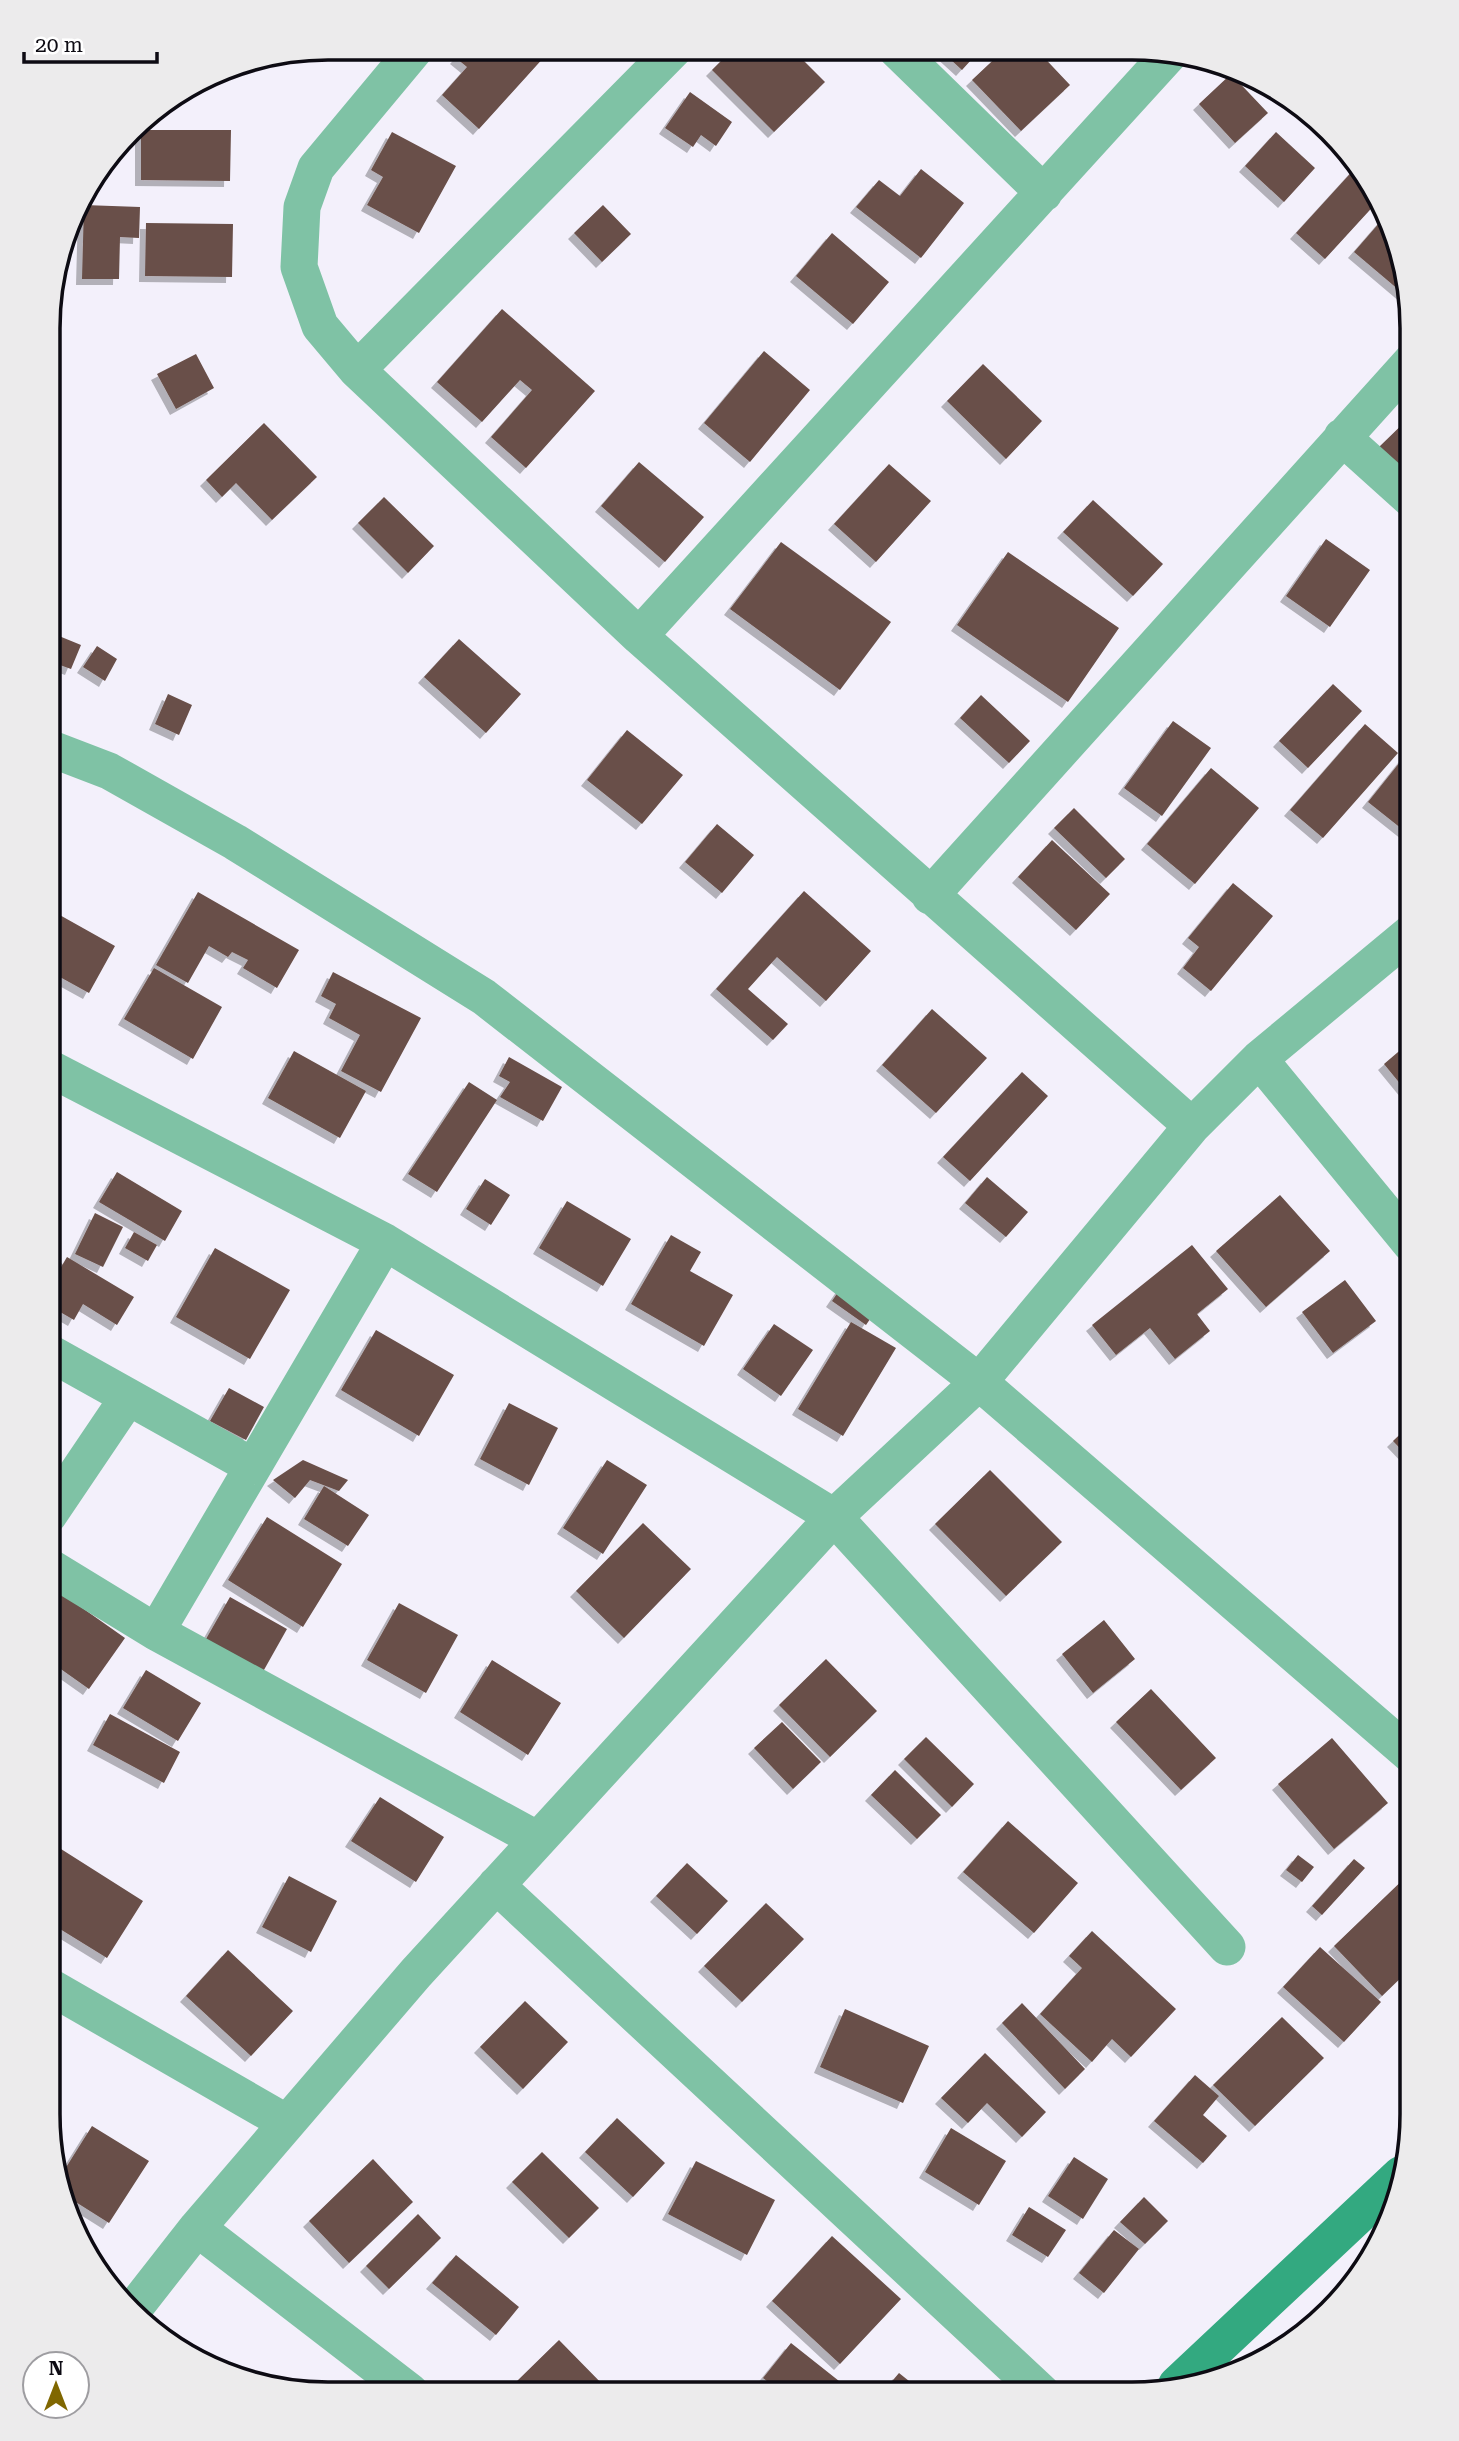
<svg xmlns="http://www.w3.org/2000/svg" width="1459" height="2441" font-family="'Roboto Serif',serif">
<style>
.building{fill:#694f48;filter:url(#shadow)}
.lines{fill:none;stroke-linecap:round;stroke-linejoin:round}
.street{stroke:#7fc2a5;stroke-width:37}
.secondary{stroke:#33a980;stroke-width:38}
.rim{fill:none;stroke:#0d0b13;stroke-width:3.5}
</style>
<defs>
<filter id="shadow"><feDropShadow dx="-6" dy="6" stdDeviation="0" flood-color="#0004"/></filter>
</defs>
<rect width="100%" height="100%" fill="#f3f0fb"/>
<path class="building" d="M465 48H538L546 55 479 129 442 95 467 67 456 58Z
M734 48 792 49 825 82 774 132 712 70Z
M939 49H981L962 70Z
M1005 49H1036L1070 85 1021 131 972 80Z
M1231 74 1268 113 1235 143 1199 104Z
M690 92 732 122 716 146 701 135 693 147 665 128Z
M141 130H231L230 181 141 180Z
M392 132 456 166 419 233 367 205 383 177 371 170Z
M1276 132 1315 168 1284 202 1245 166Z
M1358 165 1379 200 1325 259 1296 233Z
M921 169 964 203 921 258 856 207 879 180 900 196Z
M84 205 140 207 139 238 120 237 119 279H82Z
M603 205 631 234 602 262 574 233Z
M1387 214 1391 221 1406 296 1354 252Z
M146 223 233 224 232 277 145 276Z
M832 233 889 282 853 324 796 276Z
M502 309 595 391 526 468 491 437 532 390 520 380 482 422 437 382Z
M764 351 810 390 750 462 704 423Z
M196 354 214 388 176 409 157 374Z
M983 364 1042 421 1006 459 947 401Z
M1412 415V484L1377 449Z
M264 423 317 477 272 520 236 483 222 497 206 480Z
M639 462 704 517 665 562 601 506Z
M889 464 931 501 876 562 834 524Z
M384 497 434 546 408 573 358 523Z
M1093 500 1163 564 1133 596 1063 532Z
M1326 539 1370 570 1330 627 1286 596Z
M781 542 891 622 840 690 730 609Z
M1008 552 1119 628 1068 702 957 625Z
M59 636 81 645 71 669 49 661Z
M459 639 521 694 486 733 424 677Z
M97 646 117 659 105 681 83 667Z
M1333 684 1362 711 1308 768 1279 741Z
M168 694 192 705 179 735 155 724Z
M981 695 1030 741 1009 763 960 718Z
M1173 721 1211 748 1162 816 1124 788Z
M1365 724 1398 753 1323 838 1290 810Z
M627 730 683 775 642 824 587 780Z
M1412 747V837L1368 802Z
M1211 768 1259 808 1195 884 1147 844Z
M1074 808 1125 859 1106 878 1054 828Z
M717 824 754 855 722 893 685 862Z
M1052 840 1110 894 1076 930 1018 877Z
M1233 883 1273 916 1211 991 1183 968 1199 947 1188 938Z
M804 891 871 951 826 1001 777 957 748 989 788 1024 773 1040 716 989Z
M198 892 299 950 277 988 243 968 248 960 232 952 228 957 209 946 188 983 156 965Z
M49 909 115 946 89 993 49 971Z
M154 968 222 1007 193 1059 124 1019Z
M333 972 421 1018 381 1092 341 1071 360 1035 329 1018 336 1004 321 996Z
M932 1009 987 1058 936 1113 882 1065Z
M1411 1041V1097L1384 1064Z
M294 1051 366 1091 340 1138 268 1098Z
M509 1057 562 1087 543 1121 500 1097 510 1082 499 1076Z
M1022 1072 1048 1096 970 1181 943 1157Z
M469 1082 497 1100 437 1192 408 1174Z
M117 1172 182 1211 165 1241 99 1202Z
M987 1177 1028 1212 1006 1237 965 1203Z
M485 1179 510 1195 491 1225 466 1209Z
M1280 1195 1330 1251 1266 1307 1216 1251Z
M567 1201 631 1239 603 1286 539 1248Z
M95 1213 123 1227 103 1267 75 1254Z
M134 1232 157 1245 148 1261 125 1248Z
M671 1235 701 1252 690 1271 733 1295 704 1346 631 1304Z
M1192 1245 1228 1289 1197 1314 1210 1331 1175 1359 1150 1328 1116 1355 1092 1325Z
M215 1248 290 1290 250 1359 176 1317Z
M67 1257 134 1297 117 1325 83 1304 74 1320 48 1305V1289Z
M851 1273 885 1297 866 1325 832 1301Z
M1345 1280 1376 1321 1333 1353 1302 1312Z
M851 1322 896 1348 843 1436 798 1409Z
M774 1324 813 1350 781 1396 743 1369Z
M376 1330 454 1375 419 1436 341 1390Z
M229 1388 264 1407 246 1440 210 1421Z
M509 1403 558 1428 529 1485 480 1459Z
M1411 1424V1460L1393 1441Z
M303 1460 348 1480 339 1491 310 1480 295 1498 273 1480Z
M607 1460 647 1485 603 1554 563 1528Z
M990 1470 1062 1542 1006 1596 935 1524Z
M324 1486 369 1515 348 1546 304 1519Z
M267 1517 342 1564 303 1627 228 1580Z
M643 1523 691 1569 624 1638 576 1591Z
M54 1588 125 1638 89 1689 48 1660V1597Z
M230 1597 287 1629 260 1677 202 1646Z
M399 1603 458 1635 426 1693 367 1660Z
M1104 1620 1135 1659 1093 1693 1062 1654Z
M826 1659 877 1711 830 1757 779 1705Z
M492 1660 561 1703 528 1755 460 1712Z
M146 1670 201 1703 178 1741 123 1708Z
M1151 1689 1216 1758 1181 1790 1116 1722Z
M110 1714 180 1752 164 1783 93 1745Z
M782 1722 821 1762 793 1789 754 1748Z
M926 1737 974 1784 952 1807 904 1759Z
M1332 1738 1388 1803 1334 1849 1278 1784Z
M895 1770 941 1815 917 1839 871 1795Z
M380 1797 444 1837 416 1882 351 1841Z
M1008 1821 1078 1883 1034 1933 963 1872Z
M61 1849 143 1901 107 1958 47 1921 48 1870Z
M1298 1855 1314 1867 1302 1882 1286 1870Z
M1354 1859 1365 1868 1322 1915 1312 1906Z
M687 1863 728 1901 697 1934 656 1896Z
M1411 1872V1968L1382 1996 1334 1946Z
M289 1876 337 1901 311 1952 262 1927Z
M766 1903 804 1939 742 2002 704 1966Z
M1092 1931 1176 2009 1131 2057 1112 2039 1092 2062 1040 2014 1082 1968 1069 1956Z
M1320 1947 1381 2002 1344 2042 1283 1987Z
M228 1950 293 2011 251 2056 186 1996Z
M525 2001 568 2042 523 2089 480 2047Z
M1022 2003 1085 2069 1065 2089 1002 2023Z
M845 2009 929 2046 903 2103 820 2067Z
M1282 2017 1324 2058 1255 2126 1213 2085Z
M985 2053 1046 2112 1022 2137 987 2103 968 2123 941 2098Z
M1195 2075 1219 2096 1203 2115 1227 2136 1203 2163 1154 2121Z
M617 2118 665 2163 633 2197 585 2152Z
M92 2126 149 2161 109 2223 63 2194 60 2177Z
M951 2128 1006 2161 979 2205 925 2172Z
M542 2152 599 2208 569 2238 512 2182Z
M1074 2157 1108 2179 1083 2219 1048 2196Z
M373 2159 413 2202 349 2263 309 2221Z
M696 2161 775 2200 747 2255 668 2214Z
M1144 2197 1168 2221 1145 2244 1120 2222Z
M1029 2207 1066 2230 1048 2257 1012 2235Z
M418 2214 441 2238 389 2289 366 2266Z
M1114 2230 1139 2249 1104 2293 1079 2273Z
M832 2236 901 2299 840 2364 772 2301Z
M456 2255 519 2307 496 2335 432 2283Z
M559 2340 610 2392H520L513 2385Z
M791 2343 839 2381 830 2393H782L763 2378Z
M226 2360 251 2381 217 2371Z
M899 2373 924 2393H882Z"/>
<g class="lines">
<path class="street" d="M416 48 316 168 302 207 299 267 320 326 357 370 639 636 1192 1126
M896 49 1044 193
M357 370 675 48
M1342 437 1412 500
M639 636 1172 51
M49 748 109 771 235 842 484 997 979 1382 1411 1755
M930 896 1412 361
M1259 1059 1411 1244
M49 1068 385 1242 834 1517 1227 1947
M48 1352 252 1466
M48 1516 127 1399
M48 1566 156 1632 538 1840
M156 1632 385 1242
M496 1885 1042 2393
M47 1985 287 2123
M197 2228 410 2392
M132 2311 197 2228 416 1973 834 1517 979 1382 1192 1126 1259 1059 1412 932"/>
<path class="secondary" d="M1177 2385 1401 2175"/>
</g>
<path d="M0 0H1459V2441H0ZM328 60H1132A268 268 0 0 1 1400 328V2114A268 268 0 0 1 1132 2382H328A268 268 0 0 1 60 2114V328A268 268 0 0 1 328 60Z" fill="#ecebec" fill-rule="evenodd"/>
<path class="rim" d="M328 60H1132A268 268 0 0 1 1400 328V2114A268 268 0 0 1 1132 2382H328A268 268 0 0 1 60 2114V328A268 268 0 0 1 328 60Z"/>
<g transform="translate(56 2385)"><circle r="33" fill="#ffffff" stroke="#9e9da1" stroke-width="2"/>
<path d="M0-5L12 26L0 18L-12 26Z" fill="#806700"/>
<text y="-10" font-size="19" font-weight="bold" text-anchor="middle" fill="#0d0b13">N</text>
</g>
<path d="M24 52v10h133v-10" fill="none" stroke="#0d0b13" stroke-width="3.5"/>
<text x="35" y="52" font-size="21" fill="#0d0b13" stroke="#ffffff" stroke-width="5" paint-order="stroke">20 m</text>
</svg>
